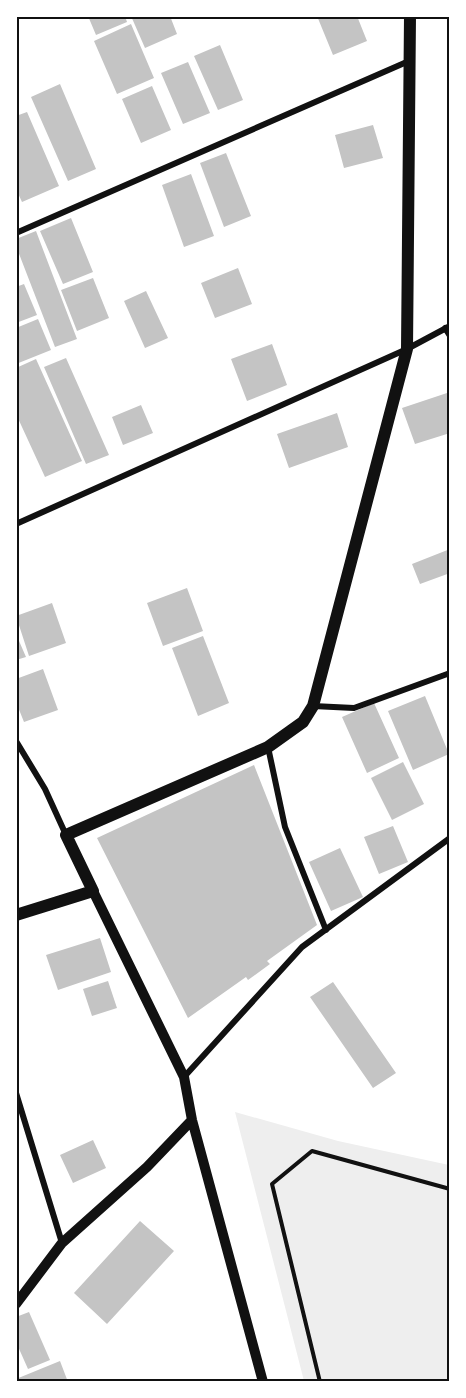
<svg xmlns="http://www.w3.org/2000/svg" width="466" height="1398" font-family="'Titillium Web',sans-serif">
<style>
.green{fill:#eee}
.building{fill:#c4c4c4}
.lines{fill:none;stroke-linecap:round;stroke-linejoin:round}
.path{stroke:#111;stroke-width:4}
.minor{stroke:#111;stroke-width:6}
.tertiary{stroke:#111;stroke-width:10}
.secondary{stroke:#111;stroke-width:12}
.neatline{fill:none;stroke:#111;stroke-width:2}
</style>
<rect width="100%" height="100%" fill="#fff"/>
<path class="green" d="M235 1112 338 1141 449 1165V1381H304Z"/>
<path class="building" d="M88 16H125L127 22 96 35Z
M131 16H170L177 34 145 48Z
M317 16H357L367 41 333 55Z
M131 24 154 78 117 94 94 41Z
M220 45 243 100 218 110 194 56Z
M188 62 210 113 183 124 161 73Z
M60 84 96 169 68 181 31 97Z
M152 86 171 130 141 143 122 99Z
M27 112 59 186 22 202 16 189V116Z
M373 125 383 158 344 168 335 135Z
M226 153 251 216 224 227 200 163Z
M191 174 214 236 184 247 162 185Z
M71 218 93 272 63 284 40 231Z
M36 231 77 339 55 347 16 246V239Z
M238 268 252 304 215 318 201 283Z
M93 278 109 318 77 331 61 290Z
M24 284 37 315 16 323V287Z
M146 291 168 338 145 348 124 301Z
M38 319 51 350 16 364V328Z
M272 344 287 385 247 401 231 359Z
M66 358 109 455 86 464 44 367Z
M36 359 82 461 45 477 16 414V368Z
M450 392V433L415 444 402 408Z
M141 405 153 433 123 445 112 417Z
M337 413 348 447 289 468 277 434Z
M450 549V573L420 584 412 564Z
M187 588 203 631 163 646 147 603Z
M52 603 66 643 29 656 16 616Z
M16 634 26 657 16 660Z
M203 636 229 703 198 716 172 648Z
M43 669 58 710 24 722 16 702V679Z
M425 696 449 754 413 770 388 711Z
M374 703 399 758 367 773 342 717Z
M403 762 424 804 392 820 371 778Z
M254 765 317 925 267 961 270 964 248 980 246 977 188 1018 97 838Z
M393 826 408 862 379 874 364 837Z
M340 848 363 897 331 911 309 862Z
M100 938 111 972 58 990 46 955Z
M108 981 117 1008 92 1016 83 989Z
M333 982 396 1073 373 1088 310 997Z
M93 1140 106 1168 73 1183 60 1155Z
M140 1221 174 1251 107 1324 74 1293Z
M29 1312 50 1360 28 1369 16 1342V1317Z
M60 1361 68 1382H17L16 1379Z"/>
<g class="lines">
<path class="path" d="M320 1382 272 1184 312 1151 450 1189"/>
<path class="minor" d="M16 233 409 61
M445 328 450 336
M16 524 407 349 450 326
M313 706 354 708 450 673
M16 741 45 789 66 835
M268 747 285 827 326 930
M184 1077 302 947 450 838
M16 1093 62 1243"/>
<path class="tertiary" d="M93 891 184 1077 192 1120 263 1382
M16 1304 62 1243 147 1167 192 1120"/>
<path class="secondary" d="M16 915 93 891 66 835 268 747 303 722 313 706 407 349 410 16"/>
</g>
<rect width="466" height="1398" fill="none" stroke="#ffffff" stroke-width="36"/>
<rect x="18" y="18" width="430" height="1362" class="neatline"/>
</svg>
